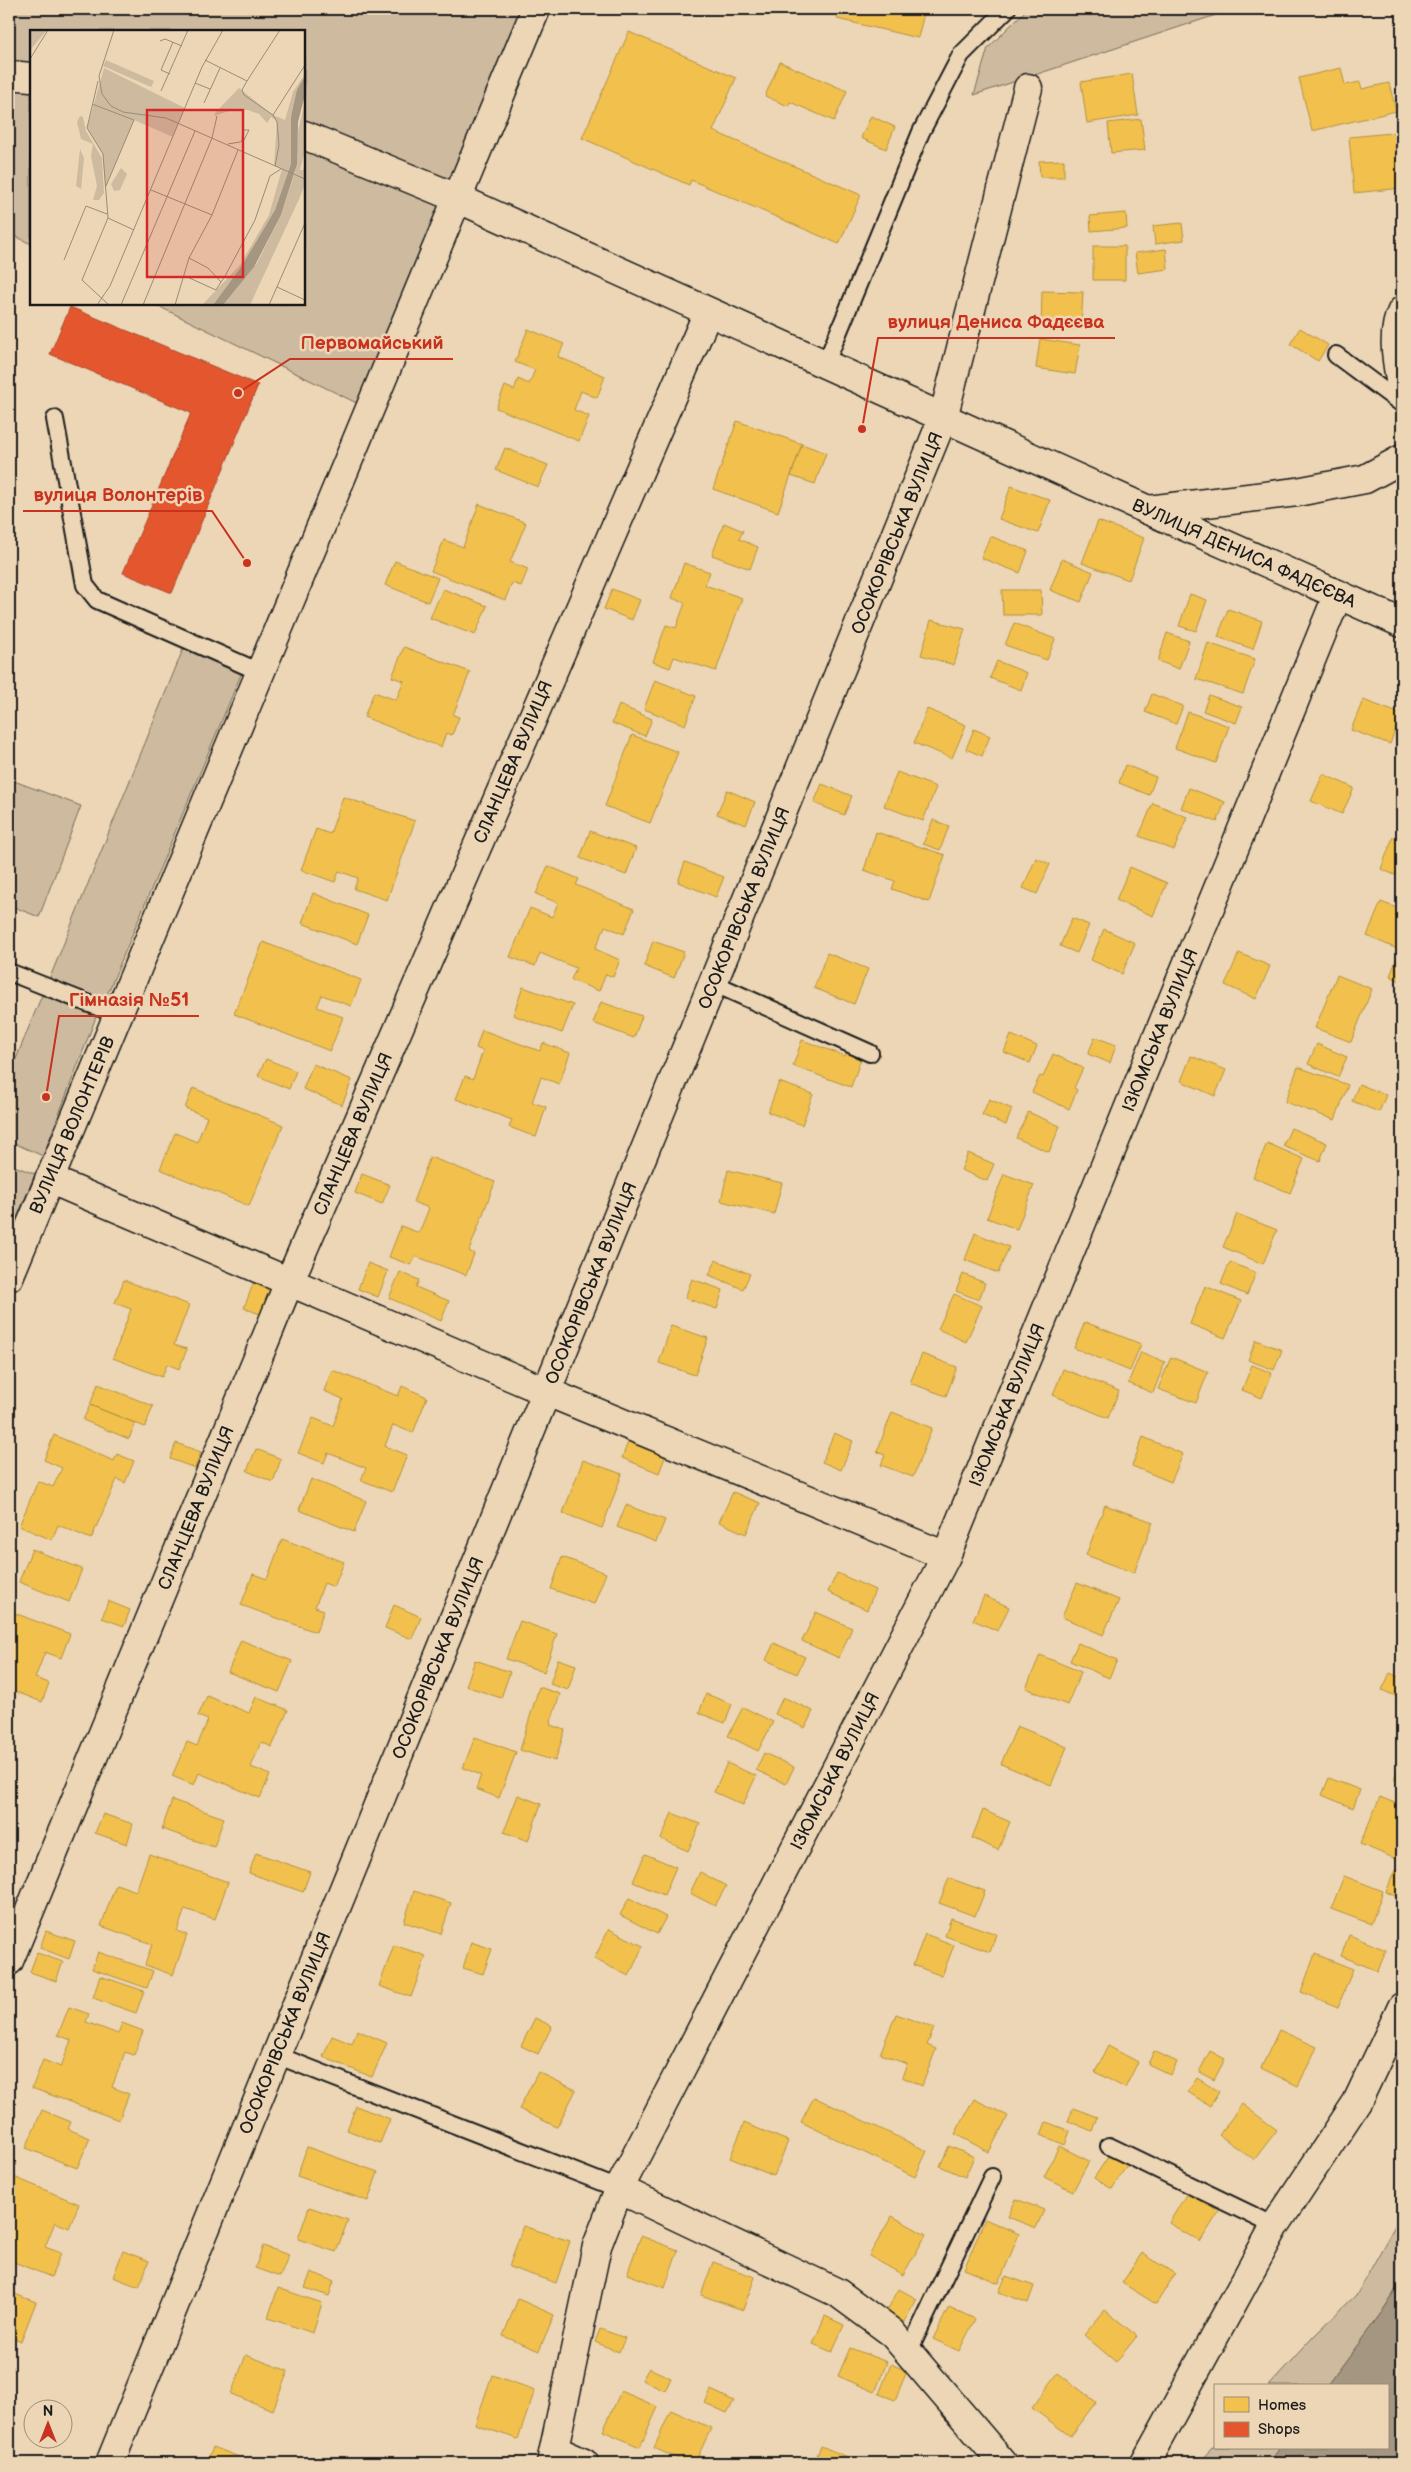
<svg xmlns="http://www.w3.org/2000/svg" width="1411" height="2472" font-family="'Balsamiq Sans',sans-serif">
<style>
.green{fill:#cebb9f;stroke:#756c5e}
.water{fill:#a59681;stroke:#6e6559}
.homes{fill:#f2c14e;stroke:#b2903f}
.shops{fill:#e4572e;stroke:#a84529}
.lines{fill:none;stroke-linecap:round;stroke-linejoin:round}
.service-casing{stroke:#1c1c1c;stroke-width:20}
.minor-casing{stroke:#1c1c1c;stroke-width:31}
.tertiary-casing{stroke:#1c1c1c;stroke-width:31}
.service{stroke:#ecd6b5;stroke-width:16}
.minor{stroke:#ecd6b5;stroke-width:28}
.tertiary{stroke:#ecd6b5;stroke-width:28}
.labels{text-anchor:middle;stroke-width:5;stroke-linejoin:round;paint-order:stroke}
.street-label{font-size:18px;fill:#1c1c1c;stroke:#ecd6b5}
.inset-road{fill:none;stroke:#998c78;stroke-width:1}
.view{fill:#d62828;fill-opacity:0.15;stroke:#d62828;stroke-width:2.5}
.inset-edge{fill:none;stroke:#1c1c1c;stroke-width:2.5}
.leader{fill:none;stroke:#c8321e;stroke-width:2}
.callout-dot{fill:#c8321e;stroke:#ecd6b5;stroke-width:2}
.callout-label{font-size:19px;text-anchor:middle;font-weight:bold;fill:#c8321e;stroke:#ecd6b5;stroke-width:5;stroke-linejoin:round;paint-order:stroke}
</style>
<rect width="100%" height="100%" fill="#ecd6b5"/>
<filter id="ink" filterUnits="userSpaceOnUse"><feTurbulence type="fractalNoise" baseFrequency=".02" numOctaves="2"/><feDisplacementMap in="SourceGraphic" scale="10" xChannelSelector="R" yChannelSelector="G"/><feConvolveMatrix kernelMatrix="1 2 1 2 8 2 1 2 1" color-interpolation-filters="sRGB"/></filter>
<g filter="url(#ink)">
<path class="green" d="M9 9H536L369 409 154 304H304V31H31V244L9 233Z
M1027 9H1234L974 95 988 48Z
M184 647 242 672 104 1002 49 980Z
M14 781 81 806 39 917 9 905V795Z
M42 995 96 1017 43 1156 9 1141V1076Z
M9 1164 35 1174 9 1237Z
M1402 2213V2280L1382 2312 1327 2386H1268L1314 2336 1357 2294Z
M1215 2445V2448H1280L1269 2463H1198Z"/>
<path class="water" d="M1402 2280V2463H1269L1280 2448H1387V2386H1327L1382 2312Z"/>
<path class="homes" d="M839 9H925L918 38 837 19Z
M629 32 736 78 713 131 861 195 839 244 691 180 689 185 582 138Z
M780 62 847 91 834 121 790 102 788 106 765 96Z
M1341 68 1345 85 1360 82 1362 89 1389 83 1396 111 1312 131 1299 78Z
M1132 74 1138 115 1087 123 1081 82Z
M871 116 895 127 886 149 861 138Z
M1141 119 1145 150 1111 153 1108 123Z
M1402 132V188L1354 193 1349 137Z
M1064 160V177H1040L1039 161Z
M1126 213 1127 228 1091 231 1090 216Z
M1182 223 1184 240 1155 244 1153 226Z
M1093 246H1125V280H1093Z
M1166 249 1168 269 1138 273 1135 253Z
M1042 291 1083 292 1081 329 1041 328Z
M1300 328 1328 345 1318 361 1290 344Z
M528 329 564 344 558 357 605 376 597 398 581 391 574 410 589 416 579 441 496 408 505 386 514 390 518 379 529 384 535 370 515 362Z
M1040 339 1080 345 1075 374 1036 368Z
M737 421 802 444 778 512 713 489Z
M802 444 826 453 815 484 791 476Z
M505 448 548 465 538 487 496 470Z
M1011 486 1050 500 1038 533 999 519Z
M479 504 526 523 510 562 528 569 521 586 512 583 505 600 431 571 444 540 463 547Z
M1098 521 1144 538 1129 580 1082 563Z
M724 523 743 531 739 539 758 547 750 569 712 555Z
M990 536 1028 551 1020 573 981 558Z
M1062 559 1093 572 1081 602 1050 590Z
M395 561 438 578 428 602 385 585Z
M684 563 710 572 705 585 742 598 716 671 674 657 670 668 653 662 666 625 676 628 685 603 672 598Z
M443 589 487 606 475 635 430 618Z
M612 589 640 600 632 620 604 609Z
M1002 590H1041L1042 615H1003Z
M1190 594 1207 600 1196 631 1179 626Z
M1228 609 1262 621 1253 649 1218 637Z
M931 620 965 629 954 665 921 655Z
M1014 623 1055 639 1047 660 1005 645Z
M1167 633 1189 641 1179 669 1158 661Z
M1208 643 1255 659 1243 694 1196 679Z
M404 647 470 672 453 715 459 717 452 735 446 733 441 747 364 717 374 692 396 700 404 681 392 677Z
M997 661 1027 673 1021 690 990 678Z
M655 680 696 696 685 725 644 709Z
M1152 694 1183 706 1176 724 1145 712Z
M1209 695 1242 707 1236 723 1203 711Z
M1363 700 1401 714 1390 744 1351 730Z
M619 705 652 719 645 736 612 723Z
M927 709 966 725 952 758 914 743Z
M1188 712 1229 726 1216 763 1175 748Z
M974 729 990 736 982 756 966 749Z
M632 735 678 752 650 823 605 806Z
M1125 765 1156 777 1149 795 1119 783Z
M897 772 936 787 923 821 884 806Z
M1323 774 1354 788 1342 814 1311 801Z
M822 784 852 796 844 815 814 803Z
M1189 788 1225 802 1217 822 1181 808Z
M727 790 755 802 746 825 717 814Z
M343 797 415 821 387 900 354 889 358 878 339 871 335 882 301 870 316 829 330 834Z
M1153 803 1187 817 1174 850 1139 836Z
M933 820 949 826 940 850 923 844Z
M590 831 636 848 626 875 580 858Z
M876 832 945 855 929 902 892 889 895 881 864 870Z
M1393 837 1402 840V878L1381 869Z
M1036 858 1050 864 1037 894 1023 888Z
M685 862 724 877 716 897 678 882Z
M548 866 579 879 576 885 634 909 624 934 605 926 595 949 620 960 613 977 606 974 599 991 571 980 576 968 540 953 535 966 510 957 530 908 552 917 558 903 536 894Z
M1130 867 1167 883 1153 916 1116 900Z
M313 893 368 915 357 944 302 923Z
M1381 902 1402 910V951L1367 936Z
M1072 918 1089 925 1077 953 1060 946Z
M1104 929 1135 943 1122 974 1091 960Z
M653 941 684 952 674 978 644 966Z
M263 942 361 980 351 1006 322 995 317 1007 343 1017 330 1051 234 1014Z
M827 953 868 969 854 1004 814 988Z
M1239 953 1270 966 1256 999 1225 985Z
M1397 958 1402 960V982L1390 976Z
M1337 975 1372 989 1351 1042 1315 1028Z
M523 987 573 1005 562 1033 513 1015Z
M601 1002 642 1016 634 1038 593 1023Z
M482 1030 540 1051 543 1043 570 1053 559 1084 541 1077 532 1102 546 1107 536 1137 509 1127 512 1120 456 1099 465 1076 473 1079 483 1051 476 1048Z
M1011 1035 1037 1046 1030 1063 1004 1052Z
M1095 1037 1116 1045 1110 1063 1088 1054Z
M802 1040 845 1056 847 1051 862 1056 851 1087 793 1066Z
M1317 1044 1347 1057 1338 1077 1308 1064Z
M1053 1054 1083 1068 1074 1088 1077 1090 1069 1109 1032 1092 1040 1076 1043 1077Z
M1191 1056 1226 1070 1215 1096 1181 1081Z
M266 1059 296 1071 289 1089 258 1076Z
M313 1064 352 1080 342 1105 303 1089Z
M1298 1067 1348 1085 1335 1120 1285 1102Z
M779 1082 813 1094 802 1125 768 1112Z
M1359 1084 1386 1095 1379 1112 1352 1101Z
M193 1088 283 1125 249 1206 160 1169 175 1133 197 1142 207 1117 185 1108Z
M989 1099 1012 1109 1006 1125 982 1115Z
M1028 1112 1060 1126 1049 1152 1016 1138Z
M1291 1128 1327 1143 1320 1161 1283 1146Z
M1267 1143 1304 1159 1290 1193 1253 1177Z
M968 1153 994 1164 987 1181 961 1170Z
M430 1157 495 1182 469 1251 474 1254 466 1275 415 1256 411 1265 389 1257 401 1226 419 1233 429 1208 413 1202Z
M728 1170 782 1183 774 1214 721 1201Z
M362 1174 390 1185 382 1204 355 1193Z
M1004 1174 1034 1185 1017 1229 987 1218Z
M1237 1214 1277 1230 1263 1264 1223 1247Z
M975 1233 1009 1247 998 1273 965 1260Z
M716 1260 750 1274 743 1289 709 1275Z
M1230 1262 1256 1273 1247 1295 1221 1284Z
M368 1263 388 1271 378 1297 358 1289Z
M400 1272 419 1280 416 1287 449 1301 441 1321 389 1298Z
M963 1274 985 1283 979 1300 956 1291Z
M255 1279 276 1288 265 1316 244 1308Z
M692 1279 723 1290 717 1309 685 1298Z
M124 1280 189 1305 174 1345 187 1349 179 1369 167 1364 162 1377 113 1358 131 1309 115 1303Z
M1205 1286 1241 1301 1225 1338 1190 1324Z
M954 1294 982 1306 966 1342 938 1329Z
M1085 1322 1141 1344 1130 1371 1074 1348Z
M671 1326 708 1338 695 1375 659 1363Z
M1256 1340 1282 1350 1274 1370 1248 1360Z
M1141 1352 1165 1362 1153 1393 1128 1383Z
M922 1354 957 1367 946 1396 910 1383Z
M1171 1357 1208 1372 1196 1403 1158 1389Z
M1252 1365 1272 1373 1262 1398 1242 1390Z
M1063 1369 1119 1391 1108 1418 1053 1395Z
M332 1370 398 1396 402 1386 427 1397 413 1433 393 1425 385 1446 407 1455 392 1492 361 1480 366 1468 328 1453 324 1463 298 1453 313 1418 333 1426 343 1399 324 1391Z
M98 1384 153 1406 145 1427 90 1405Z
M90 1405 135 1423 129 1439 83 1420Z
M892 1412 932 1428 913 1477 881 1465 885 1455 877 1452Z
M834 1433 853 1441 841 1470 822 1462Z
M54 1435 114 1461 117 1454 134 1461 125 1483 117 1479 91 1539 58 1525 52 1540 19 1526 38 1481 53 1487 62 1468 44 1460Z
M630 1437 667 1452 659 1473 622 1458Z
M1143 1437 1183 1454 1171 1482 1132 1466Z
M176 1443 201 1452 195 1468 170 1459Z
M256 1449 281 1459 273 1482 247 1471Z
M583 1460 622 1474 602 1528 563 1513Z
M311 1479 366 1501 354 1532 299 1510Z
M733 1492 760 1503 746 1534 719 1522Z
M626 1505 665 1520 656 1542 617 1527Z
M1105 1505 1153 1522 1134 1573 1086 1555Z
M282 1539 344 1562 334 1587 324 1583 315 1607 324 1610 316 1632 241 1605 253 1574 267 1579Z
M32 1549 82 1569 69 1602 19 1582Z
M562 1557 606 1573 594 1604 551 1589Z
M837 1573 875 1590 867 1610 828 1592Z
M1077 1583 1119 1600 1103 1635 1062 1617Z
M984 1596 1009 1607 998 1631 973 1620Z
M108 1601 130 1610 124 1626 102 1618Z
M394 1605 421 1617 412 1639 385 1628Z
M9 1611 70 1634 61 1658 45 1652 35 1678 49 1683 42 1702 9 1689Z
M816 1612 852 1628 839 1658 802 1641Z
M520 1621 557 1634 544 1672 506 1659Z
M241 1640 292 1661 279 1692 228 1672Z
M774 1643 805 1657 797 1674 766 1660Z
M1078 1643 1117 1660 1109 1678 1070 1661Z
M1040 1655 1081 1672 1067 1705 1026 1688Z
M558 1659 576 1665 568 1690 550 1684Z
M475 1660 510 1672 501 1698 466 1686Z
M1390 1673 1402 1678V1699L1382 1690Z
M539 1687 560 1694 550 1725 565 1730 555 1761 520 1750Z
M706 1694 732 1704 725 1723 699 1713Z
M207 1696 249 1713 256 1697 288 1710 272 1747 261 1742 251 1767 270 1775 260 1798 199 1773 194 1785 172 1776 187 1742 197 1746 208 1720 198 1716Z
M783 1697 813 1711 805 1728 775 1714Z
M743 1707 773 1722 758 1751 728 1736Z
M1017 1726 1067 1747 1051 1785 1001 1764Z
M475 1737 516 1752 499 1798 476 1789 481 1775 463 1768Z
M764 1753 794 1767 786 1784 756 1770Z
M1402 1759V1782L1394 1779Z
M727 1763 756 1776 743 1805 714 1792Z
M1329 1778 1360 1790 1353 1808 1322 1795Z
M518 1795 541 1804 528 1841 504 1832Z
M1380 1797 1402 1806 1401 1861 1360 1844Z
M172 1800 224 1818 214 1847 162 1829Z
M983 1810 1010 1822 998 1850 972 1838Z
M672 1813 700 1824 688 1851 661 1839Z
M103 1814 133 1824 127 1844 95 1833Z
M256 1853 310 1872 303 1892 249 1873Z
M149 1854 228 1882 215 1919 185 1909 177 1931 187 1935 173 1975 145 1965 152 1944 101 1926 116 1884 136 1891Z
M645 1854 676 1867 664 1895 633 1882Z
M1395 1870 1402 1873V1899L1386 1892Z
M700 1872 726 1886 715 1906 690 1893Z
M1344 1876 1383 1891 1371 1924 1331 1909Z
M949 1878 985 1891 975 1916 939 1903Z
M414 1891 451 1903 441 1934 404 1922Z
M629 1898 666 1917 657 1934 620 1915Z
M951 1918 996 1934 990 1952 945 1936Z
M609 1929 643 1946 629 1976 594 1959Z
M46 1931 75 1941 69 1959 40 1948Z
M925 1934 954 1945 942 1976 913 1965Z
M1349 1935 1386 1950 1378 1971 1341 1956Z
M471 1942 492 1949 483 1974 463 1968Z
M394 1945 426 1956 411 1997 379 1986Z
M98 1952 153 1971 147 1988 92 1969Z
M37 1953 63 1962 56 1981 30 1972Z
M1315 1954 1353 1969 1338 2007 1301 1992Z
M100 1976 144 1991 136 2013 93 1998Z
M69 2007 89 2014 86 2022 118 2034 122 2023 143 2031 134 2055 125 2052 112 2087 129 2094 119 2120 32 2088 43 2060 61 2067 71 2040 58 2035Z
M896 2014 934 2028 927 2045 936 2049 922 2086 902 2077 907 2064 880 2054Z
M535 2018 552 2026 538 2054 521 2046Z
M357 2030 387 2043 372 2077 323 2057 332 2036 352 2044Z
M1279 2030 1317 2047 1298 2086 1261 2068Z
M1108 2046 1138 2062 1125 2088 1095 2072Z
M1154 2051 1177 2062 1171 2075 1148 2064Z
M1210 2051 1225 2059 1214 2080 1199 2072Z
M538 2072 576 2090 557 2127 519 2109Z
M1197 2078 1219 2092 1210 2106 1188 2092Z
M814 2097 927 2151 915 2177 801 2122Z
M974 2099 1008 2116 989 2152 955 2134Z
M1242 2104 1277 2130 1254 2160 1219 2135Z
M356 2106 390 2119 380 2143 347 2130Z
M1073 2108 1097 2117 1092 2131 1068 2121Z
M42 2110 71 2122 68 2129 90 2138 77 2168 26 2148Z
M1046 2122 1070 2131 1065 2145 1041 2135Z
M744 2123 788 2141 774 2176 730 2158Z
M949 2146 974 2157 965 2177 940 2166Z
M1059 2146 1089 2161 1073 2191 1044 2177Z
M307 2147 378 2172 368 2201 297 2176Z
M1110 2154 1127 2165 1112 2189 1094 2178Z
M9 2175 79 2204 69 2228 55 2222 45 2247 61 2253 51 2277 9 2260Z
M1187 2193 1219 2212 1200 2242 1169 2223Z
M1016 2199 1044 2210 1036 2228 1008 2217Z
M309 2207 348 2220 336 2252 298 2239Z
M892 2216 926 2235 903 2275 869 2256Z
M985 2219 1019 2234 999 2283 964 2269Z
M523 2226 570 2241 556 2283 509 2267Z
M641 2236 678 2250 665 2288 627 2274Z
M263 2246 289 2255 280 2277 255 2268Z
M123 2251 149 2261 139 2287 113 2277Z
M1142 2253 1175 2274 1156 2304 1122 2283Z
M713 2262 755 2277 743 2310 701 2295Z
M311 2272 334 2281 329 2296 305 2288Z
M1006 2276 1034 2286 1028 2303 999 2292Z
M278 2288 322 2303 313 2333 268 2318Z
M899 2289 917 2299 904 2322 886 2312Z
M9 2292 36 2302 21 2341 9 2336Z
M518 2299 554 2315 539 2351 503 2336Z
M949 2307 975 2319 959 2351 933 2339Z
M1105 2310 1137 2336 1116 2362 1084 2335Z
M825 2316 844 2325 832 2352 813 2344Z
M600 2329 625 2338 619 2352 595 2342Z
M850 2348 887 2362 875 2392 838 2376Z
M246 2355 288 2371 273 2410 231 2394Z
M891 2364 907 2371 895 2400 879 2394Z
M9 2365 13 2367 9 2379Z
M649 2368 671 2378 665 2391 642 2380Z
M1058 2373 1096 2402 1070 2436 1032 2408Z
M492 2375 535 2390 518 2439 475 2425Z
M711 2390 734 2401 727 2413 705 2403Z
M621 2391 658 2407 640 2447 603 2431Z
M671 2410 711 2428 695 2463H688L654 2448Z
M821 2446 850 2458 847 2463H814Z
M213 2447 255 2463H206Z"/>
<path class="shops" d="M70 307 258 385 172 593 123 573 191 413 50 354Z"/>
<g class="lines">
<g class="service-casing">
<path id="service" d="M1336 355 1402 404
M825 365 921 132 961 55 1007 9
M55 419 85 585 97 600 260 672
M9 972 118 1015
M713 983 870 1053
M276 2055 619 2189
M1109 2146 1275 2226
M908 2353 992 2177"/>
</g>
<g class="minor-casing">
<path id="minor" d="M1402 311C1390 334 1398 367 1402 392
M1148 510 1297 492 1365 479 1402 459
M49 1179 547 1392 946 1556
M9 1961 290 1280 708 312
M619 2189 946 1556 1338 594
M555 2450 584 2463
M110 2463 943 418 1028 88
M551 2463 597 2246 619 2189 838 2293 891 2332 1003 2463
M1145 2463 1275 2226 1357 2102 1402 2007"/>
</g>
<g class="tertiary-casing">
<path id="tertiary" d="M9 75 31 77
M304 135 457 198 1148 510 1402 623
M9 1277 536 9"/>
</g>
<use href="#service" class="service"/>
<use href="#minor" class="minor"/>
<use href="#tertiary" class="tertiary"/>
</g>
</g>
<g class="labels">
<g class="street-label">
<text transform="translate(897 533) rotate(-68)" y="6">ОСОКОРІВСЬКА ВУЛИЦЯ</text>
<text transform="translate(1244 553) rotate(24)" y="6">ВУЛИЦЯ ДЕНИСА ФАДЄЄВА</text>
<text transform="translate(513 762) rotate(-67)" y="6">СЛАНЦЕВА ВУЛИЦЯ</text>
<text transform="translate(744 908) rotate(-68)" y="6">ОСОКОРІВСЬКА ВУЛИЦЯ</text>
<text transform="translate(1160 1030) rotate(-68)" y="6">ІЗЮМСЬКА ВУЛИЦЯ</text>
<text transform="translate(72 1125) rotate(-67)" y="6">ВУЛИЦЯ ВОЛОНТЕРІВ</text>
<text transform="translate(353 1134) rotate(-67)" y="6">СЛАНЦЕВА ВУЛИЦЯ</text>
<text transform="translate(591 1283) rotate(-68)" y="6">ОСОКОРІВСЬКА ВУЛИЦЯ</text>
<text transform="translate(1007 1405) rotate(-68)" y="6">ІЗЮМСЬКА ВУЛИЦЯ</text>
<text transform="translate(196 1508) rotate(-68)" y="6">СЛАНЦЕВА ВУЛИЦЯ</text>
<text transform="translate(438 1658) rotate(-68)" y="6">ОСОКОРІВСЬКА ВУЛИЦЯ</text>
<text transform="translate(835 1771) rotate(-63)" y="6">ІЗЮМСЬКА ВУЛИЦЯ</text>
<text transform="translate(285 2033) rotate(-68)" y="6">ОСОКОРІВСЬКА ВУЛИЦЯ</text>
</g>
</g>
<g transform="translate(30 30)">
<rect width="275" height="275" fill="#ecd6b5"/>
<path d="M0 0H17L1 19H0ZM76 30 124 51 121 57 73 36ZM74 38 155 78 143 107 104 90 75 159 73 124 57 98ZM275 44 261 87V135L245 180 211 237 183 275H172L210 235 239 185 252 139 244 136 247 91 241 87 237 93 229 84 218 80H202L184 86 185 83 209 58 243 85 255 90 263 62ZM275 71V121L270 140H273L275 134V154L270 167 220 275H193L227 233 251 185 265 142 268 101ZM50 86 53 87 56 101 72 128 74 163 69 170H63L67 156 61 126 63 114 51 109 47 92ZM50 119 54 128 51 159 46 156ZM91 138 97 144 90 160 84 161 81 154Z" fill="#cebb9f"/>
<path d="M275 46V65L268 92 267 134 251 185 224 237 193 275H183L211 237 245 180 261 134V87L267 60Z" fill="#a59681"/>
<path class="inset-road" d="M84 0 69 46 72 64 81 76 93 82 136 88 275 149M130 11 135 9 152 16M0 29 18 0M175 30 217 51 250 0M140 44 131 40 143 12M68 51 57 98 73 124 78 188 52 250 79 275M217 51 212 60 214 65 243 85 275 35M165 53 180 59M131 61 158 0M174 73 190 38M62 74 104 90 76 156M243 85 247 92 249 115 245 136M198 114 210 112 214 110 219 100H213L212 111M121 160 182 185M78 188 104 200M159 228 182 185 208 120M34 230 56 176 77 184M155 246 186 260 191 252M247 257 275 270M67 275 80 256 172 37 193 0M91 275 165 101M113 275 182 108 187 86M145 275 159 228 178 238 191 252 194 248 225 190 240 146 251 139M239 275 275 193"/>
<path class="view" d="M117 80H213V247H117Z"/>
<rect width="275" height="275" class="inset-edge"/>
</g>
<path class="leader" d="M862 429L878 338H1115M238 393L290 359H453M247 563L212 511H23M46 1097L59 1016H199"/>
<g class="callout-dot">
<circle cx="862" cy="429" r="5"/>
<circle cx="238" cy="393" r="5"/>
<circle cx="247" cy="563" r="5"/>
<circle cx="46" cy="1097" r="5"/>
</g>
<g class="callout-label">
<text x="996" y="328">вулиця Дениса Фадєєва</text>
<text x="372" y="349">Первомайський</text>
<text x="118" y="501">вулиця Волонтерів</text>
<text x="129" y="1006">Гімназія №51</text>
</g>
<rect width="1411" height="2472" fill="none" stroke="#ecd6b5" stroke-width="30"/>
<rect x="15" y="15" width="1381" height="2442" fill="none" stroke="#1c1c1c" stroke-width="2" filter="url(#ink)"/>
<rect x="1214" y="2384" width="175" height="65" fill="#ecd6b5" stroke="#998c78"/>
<rect x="1224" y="2397" width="25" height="15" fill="#f2c14e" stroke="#998c78"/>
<text x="1258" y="2410" font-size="15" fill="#1c1c1c">Homes</text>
<rect x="1224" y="2422" width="25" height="15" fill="#e4572e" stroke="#998c78"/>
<text x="1258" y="2434" font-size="15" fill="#1c1c1c">Shops</text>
<g transform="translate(48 2424)"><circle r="24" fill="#ecd6b5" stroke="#998c78"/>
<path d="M0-4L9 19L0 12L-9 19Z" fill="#c8321e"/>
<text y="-8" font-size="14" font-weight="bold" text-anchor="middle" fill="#1c1c1c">N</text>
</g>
</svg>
